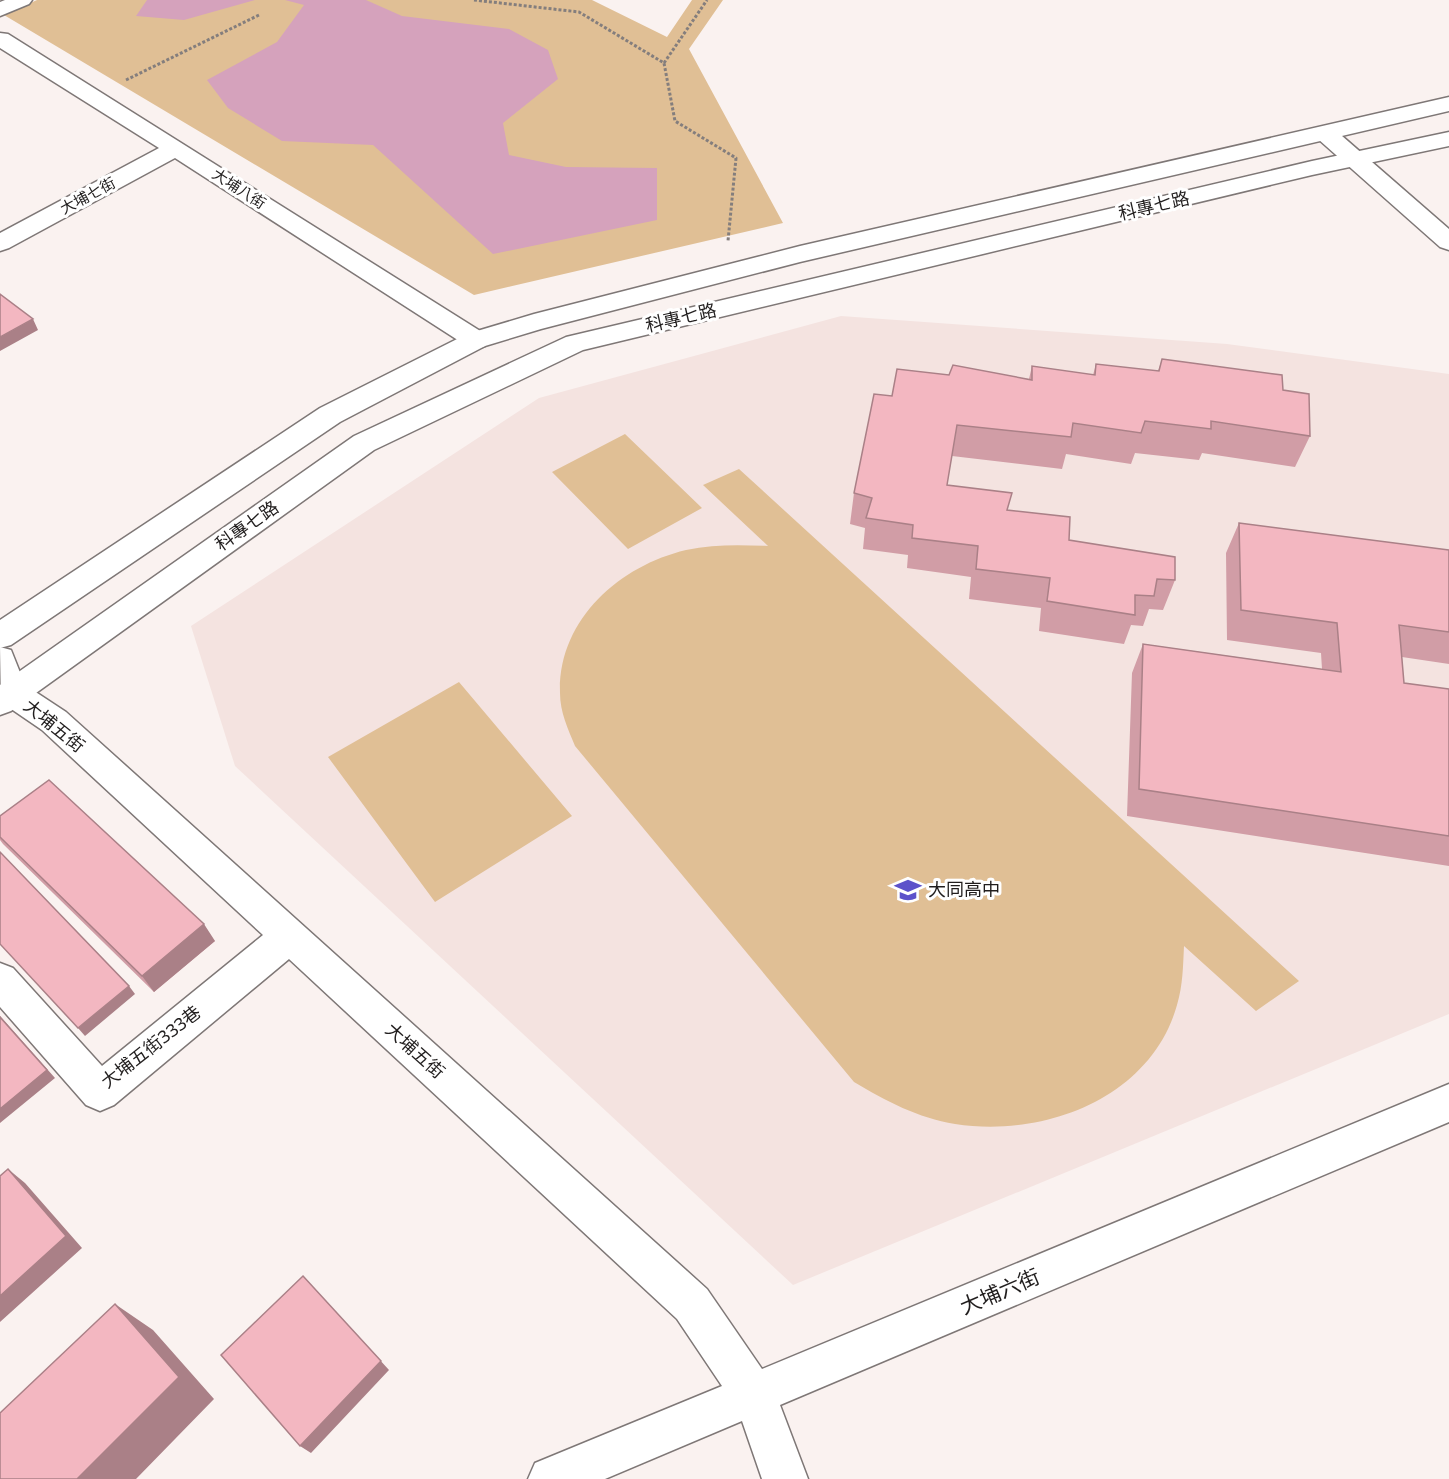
<svg xmlns="http://www.w3.org/2000/svg" width="1449" height="1479" font-family="Commissioner,'Noto Sans TC',sans-serif">
<style>
.built{fill:#f4e3e0}
.green{fill:#e0bf95}
.water{fill:#d5a2bc}
.lines{fill:none;stroke-linecap:round;stroke-linejoin:round}
.street-casing{stroke:#7e7776;stroke-width:3}
.secondary-casing{stroke:#7e7776;stroke-width:3}
.path{stroke:#847e7d;stroke-width:3;stroke-dasharray:3 2;stroke-linecap:butt}
.street{fill:#fff;fill-rule:evenodd}
.secondary{fill:#fff;fill-rule:evenodd}
.wall{fill:#d19da6}
.shaded-wall{fill:#aa8087}
.building{fill:#f3b7c1;stroke:#aa8087;stroke-width:1.5}
.labels{text-anchor:middle;stroke-width:6;stroke-linejoin:round;paint-order:stroke}
.far-street-label{font-size:15px;fill:#211e1e;stroke:#fff}
.street-label{font-size:18px;fill:#211e1e;stroke:#fff}
.poi-label{font-size:18px;fill:#211e1e;stroke:#fff;text-anchor:start}
.near-street-label{font-size:21px;fill:#211e1e;stroke:#fff}
</style>
<rect width="100%" height="100%" fill="#faf2f0"/>
<path class="built" d="M841 316 1227 344 1449 374V1014L793 1285 235 766 191 626 539 398Z"/>
<path class="green" d="M37 0H592L667 37 692 0H723L689 49 783 223 474 295 4 15Z
M625 434 702 508 628 549 552 472Z
M739 469 1299 981 1256 1011 1184 946C1183 966 1183 985 1177 1005 1151 1098 1044 1138 955 1124 918 1118 886 1101 854 1082L575 746C568 729 560 712 560 693 558 620 619 566 686 550 714 544 741 545 768 546L703 485Z
M459 682 572 816 435 902 328 757Z"/>
<path class="water" d="M147 0H255L184 20 136 16Z
M285 0H366L402 16 509 29 548 50 558 79 503 123 509 155 566 167 657 168V220L493 254 373 145 282 141 228 108 207 80 277 42 304 5Z"/>
<g class="lines">
<g class="street-casing">
<path id="street" d="M5 0H32L29 4 0 16V2Z
M0 33 8 34 485 334 489 340 485 346 476 349 467 346 175 158 9 248 0 251V233L159 148 0 48Z
M1326 127 1334 129 1449 229V250L1440 247 1318 139 1314 134 1318 129Z
M0 647 11 650 25 685 66 712 707 1289 762 1369 1449 1084V1122L780 1405 808 1479H762L742 1421 605 1479H528L535 1463 722 1386 677 1319 289 959 114 1105 100 1111 86 1105 0 1007V963L13 968 102 1066 263 935 42 730 1 702Z"/>
</g>
<g class="secondary-casing">
<path id="secondary" d="M1449 97V111L800 262 541 329 485 346 340 422 11 645 0 648V620L320 408 467 334 534 314 800 246Z
M1449 132V146L1312 175 583 350 374 450 11 711 0 715V685L354 436 566 337 1312 161Z"/>
</g>
<path class="path" d="M474 0 579 12 664 63 675 121 736 158 728 241
M664 63 707 0
M126 80 259 15"/>
<use href="#street" class="street"/>
<use href="#secondary" class="secondary"/>
</g>
<path class="wall" d="M1162 359 1283 390 1310 436 1295 467 1202 453 1199 460 1135 453 1131 464 1066 454 1062 469 952 456 947 485 1008 510 1069 540 1175 580 1163 610 1149 609 1143 626 1131 625 1124 644 1039 631 1041 608 969 599 971 577 907 568 908 555 863 549 865 528 850 524 854 493 892 396 949 375 1029 379 1032 366 1093 375 1096 364 1158 371Z
M1239 523 1449 550V664L1402 657 1404 683 1449 689V866L1127 816 1132 673 1143 644 1322 669 1321 653 1227 640 1226 553Z
M0 816 215 941 154 992 3 844 0 840Z"/>
<path class="shaded-wall" d="M33 319 38 330 0 351V337Z
M204 924 215 941 154 992 142 976Z
M129 986 135 994 85 1036 78 1028Z
M0 1016 55 1078 0 1123Z
M8 1169 25 1183 82 1248 0 1322V1296Z
M303 1276 389 1370 311 1453 300 1446Z
M115 1304 153 1330 214 1399 136 1479H77Z"/>
<path class="building" d="M0 294 33 319 0 337Z
M1162 359 1282 375 1283 390 1309 394 1310 436 1211 421V429L1145 421 1141 433 1073 423 1071 437 957 425 947 485 1012 493 1007 510 1070 517 1069 540 1175 557V580L1157 579 1154 596 1135 595V615L1047 601 1050 578 976 569 978 546 912 538 913 525 866 518 872 498 854 493 874 394 892 396 897 369 949 375 953 365 1032 380V366L1095 375 1096 364 1159 371Z
M1239 523 1449 550V632L1399 625 1404 683 1449 689V836L1139 789 1143 644 1341 672 1337 623 1241 610Z
M49 780 204 924 142 976 0 837V816Z
M0 852 129 986 78 1028 0 944Z
M0 1017 47 1070 0 1109Z
M8 1169 66 1236 0 1296V1176Z
M303 1276 381 1361 300 1446 221 1355Z
M115 1304 179 1377 77 1479H0V1413Z"/>
<defs>
<g id="school-bare" transform="scale(2.07)"><path d="M0-5L7-2L0 1L-7-2ZM-4 1L0 2.5L4 1V4Q0 6-4 4Z" fill="#5d52ca" stroke="#fff" stroke-width="2.5" paint-order="stroke"/></g>
</defs>
<g fill-rule="evenodd">
<use href="#school-bare" x="908" y="890"/>
</g>
<g class="labels">
<g class="far-street-label">
<text transform="translate(239 189) rotate(33)" y="5">大埔八街</text>
<text transform="translate(88 196) rotate(-28)" y="5">大埔七街</text>
</g>
<g class="street-label">
<text transform="translate(1154 206) rotate(-13)" y="6">科專七路</text>
<text transform="translate(681 318) rotate(-13)" y="6">科專七路</text>
<text transform="translate(247 526) rotate(-35)" y="6">科專七路</text>
<text transform="translate(54 726) rotate(39)" y="6">大埔五街</text>
<text transform="translate(151 1047) rotate(-38)" y="6">大埔五街333巷</text>
<text transform="translate(415 1051) rotate(42)" y="6">大埔五街</text>
</g>
<g class="poi-label">
<text x="928" y="896">大同高中</text>
</g>
<g class="near-street-label">
<text transform="translate(1000 1292) rotate(-23)" y="7">大埔六街</text>
</g>
</g>
</svg>
